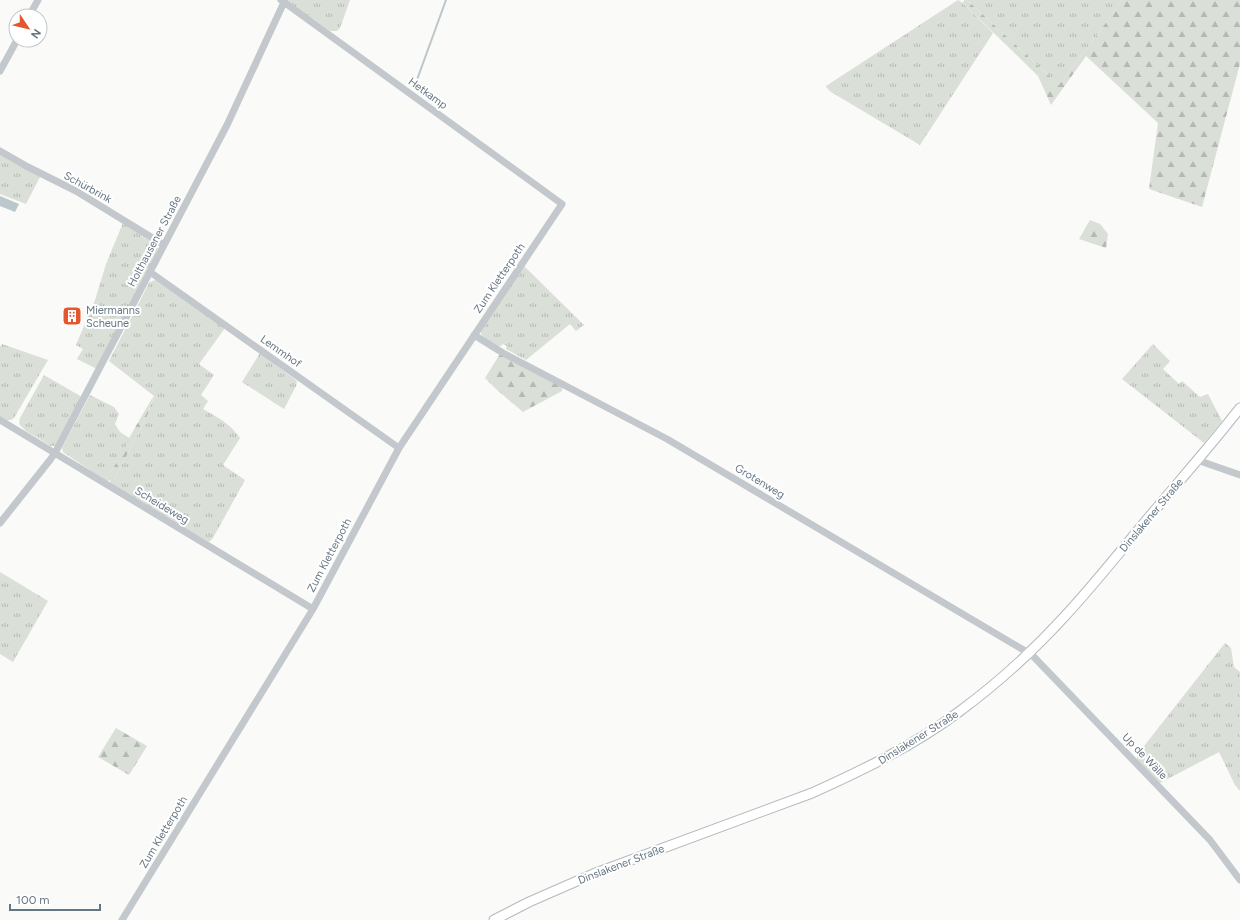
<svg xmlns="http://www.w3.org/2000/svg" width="1240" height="920" font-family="Figtree,sans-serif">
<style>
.grass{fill:url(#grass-tufts)}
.forest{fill:url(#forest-firs)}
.water{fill:#bbc7cb}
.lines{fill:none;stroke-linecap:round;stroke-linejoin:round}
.stream{stroke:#bbc7cb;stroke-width:2}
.major-casing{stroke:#b5babe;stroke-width:11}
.minor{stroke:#c3c8cc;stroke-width:7}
.major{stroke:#fff;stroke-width:9}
.labels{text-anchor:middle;stroke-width:4;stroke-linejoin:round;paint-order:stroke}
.street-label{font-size:11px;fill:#657683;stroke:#fff}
.poi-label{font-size:11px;fill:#657683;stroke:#fff;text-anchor:start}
</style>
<defs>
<pattern id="grass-tufts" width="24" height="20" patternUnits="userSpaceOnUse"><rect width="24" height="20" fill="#dadfd7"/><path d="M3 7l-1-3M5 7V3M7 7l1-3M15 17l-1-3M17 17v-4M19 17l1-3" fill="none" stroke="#b4b9b4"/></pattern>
<pattern id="forest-firs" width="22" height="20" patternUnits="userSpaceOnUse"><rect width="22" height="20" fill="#dadfd7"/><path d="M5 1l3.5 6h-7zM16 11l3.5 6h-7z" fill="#b4b9b4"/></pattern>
</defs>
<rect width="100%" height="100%" fill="#fafaf8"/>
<path class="grass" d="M289 0H350L340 28 337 31H330L289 2Z
M958 0 963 3 993 33 920 145 831 92 826 87V86Z
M967 0H1123L1059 85Z
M0 155 40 177 26 204 0 194Z
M123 223 152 242 158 248 157 252 97 369 77 359 83 349 76 345 95 300 106 264Z
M524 266 584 325 576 331 570 324 526 360 506 349 507 346 503 344 501 346H497L482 336 480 331Z
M156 280 225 328 199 364 214 375 201 395 208 401 203 409C217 417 231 424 240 438L223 465 245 480 213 538 209 542 110 483 111 479 114 480 148 414 154 396 109 361 149 283 152 281Z
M2 344 48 360 14 418C9 422 5 420 0 417V347Z
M1153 344 1170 361 1163 369 1179 384 1182 381 1200 397 1208 394 1222 421 1204 443 1122 379Z
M260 353 297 381 296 386 284 409 242 382Z
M44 375 82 397 55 446H51L26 431 19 424 20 418Z
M90 395 114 407 119 414 115 424 120 432 131 439 106 481 63 452 62 448 64 444Z
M0 572 48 601 13 662 0 654Z
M1225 643 1231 648 1234 667 1240 672V791L1235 785 1219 752 1160 783 1137 760V755Z"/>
<path class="forest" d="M964 0H967L1059 85 1123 0H1240V64L1202 207 1149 189 1158 123 1086 56 1051 105 1038 76 963 3Z
M1090 220 1100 224 1108 234 1106 248 1079 239Z
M500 354 563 387 562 391 523 412 496 389 485 378Z
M154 395 148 414 114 480 106 481 130 439 129 438Z
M116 728 147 746 129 775 98 757Z"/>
<path class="water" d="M0 196 19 204 15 212 0 206Z"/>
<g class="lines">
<path class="stream" d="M414 88 446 0"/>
<g class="major-casing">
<path id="major" d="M494 920 529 902 593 874 812 793C863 770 915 745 960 711 998 683 1033 651 1065 616 1091 588 1115 558 1139 529 1173 488 1208 449 1240 408"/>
</g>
<path class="minor" d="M29 16 38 0
M0 71 17 40
M0 151 28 167 76 191 164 245
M150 272 399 448
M474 335 503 353 667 439 1032 655 1210 840 1240 880
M0 420 313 609
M1197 460 1240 475
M0 523 50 460 55 453 227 125 285 0
M122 920 313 609 399 448 562 204 281 0"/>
<use href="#major" class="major"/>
</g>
<defs>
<g id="building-square" transform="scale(1)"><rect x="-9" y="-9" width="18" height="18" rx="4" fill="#e4572e" stroke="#fff"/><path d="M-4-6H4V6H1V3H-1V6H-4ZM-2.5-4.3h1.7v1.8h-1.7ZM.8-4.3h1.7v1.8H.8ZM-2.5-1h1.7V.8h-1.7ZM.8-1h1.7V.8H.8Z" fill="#fff"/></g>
</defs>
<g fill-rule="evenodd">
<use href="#building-square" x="72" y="316"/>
</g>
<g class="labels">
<g class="street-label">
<text transform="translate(428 93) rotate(36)" y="4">Hetkamp</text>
<text transform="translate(88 187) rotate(29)" y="4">Schürbrink</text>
<text transform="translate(154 241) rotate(-62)" y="4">Holthausener Straße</text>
<text transform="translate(499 278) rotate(-56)" y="4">Zum Kletterpoth</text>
<text transform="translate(281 351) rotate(35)" y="4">Lemmhof</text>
<text transform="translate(760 481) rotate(31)" y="4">Grotenweg</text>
<text transform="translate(162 505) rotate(31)" y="4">Scheideweg</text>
<text transform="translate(1151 515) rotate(-50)" y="4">Dinslakener Straße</text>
<text transform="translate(329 555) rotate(-62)" y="4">Zum Kletterpoth</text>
<text transform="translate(918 737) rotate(-32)" y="4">Dinslakener Straße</text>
<text transform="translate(1145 756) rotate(46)" y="4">Up de Wälle</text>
<text transform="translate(163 832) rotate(-59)" y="4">Zum Kletterpoth</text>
<text transform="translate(621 864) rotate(-21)" y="4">Dinslakener Straße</text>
</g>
<g class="poi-label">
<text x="86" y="314">Miermanns<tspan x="86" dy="13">Scheune</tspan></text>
</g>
</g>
<g transform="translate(28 28) rotate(125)"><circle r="19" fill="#ffffff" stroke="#c1c8cd"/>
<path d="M0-3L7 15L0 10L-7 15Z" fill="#e4572e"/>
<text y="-6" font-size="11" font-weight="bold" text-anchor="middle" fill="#657683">N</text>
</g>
<path d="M10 904v6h90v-6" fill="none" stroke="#657683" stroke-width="2"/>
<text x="16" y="904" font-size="12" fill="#657683" stroke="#ffffff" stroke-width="3" paint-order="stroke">100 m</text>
</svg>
